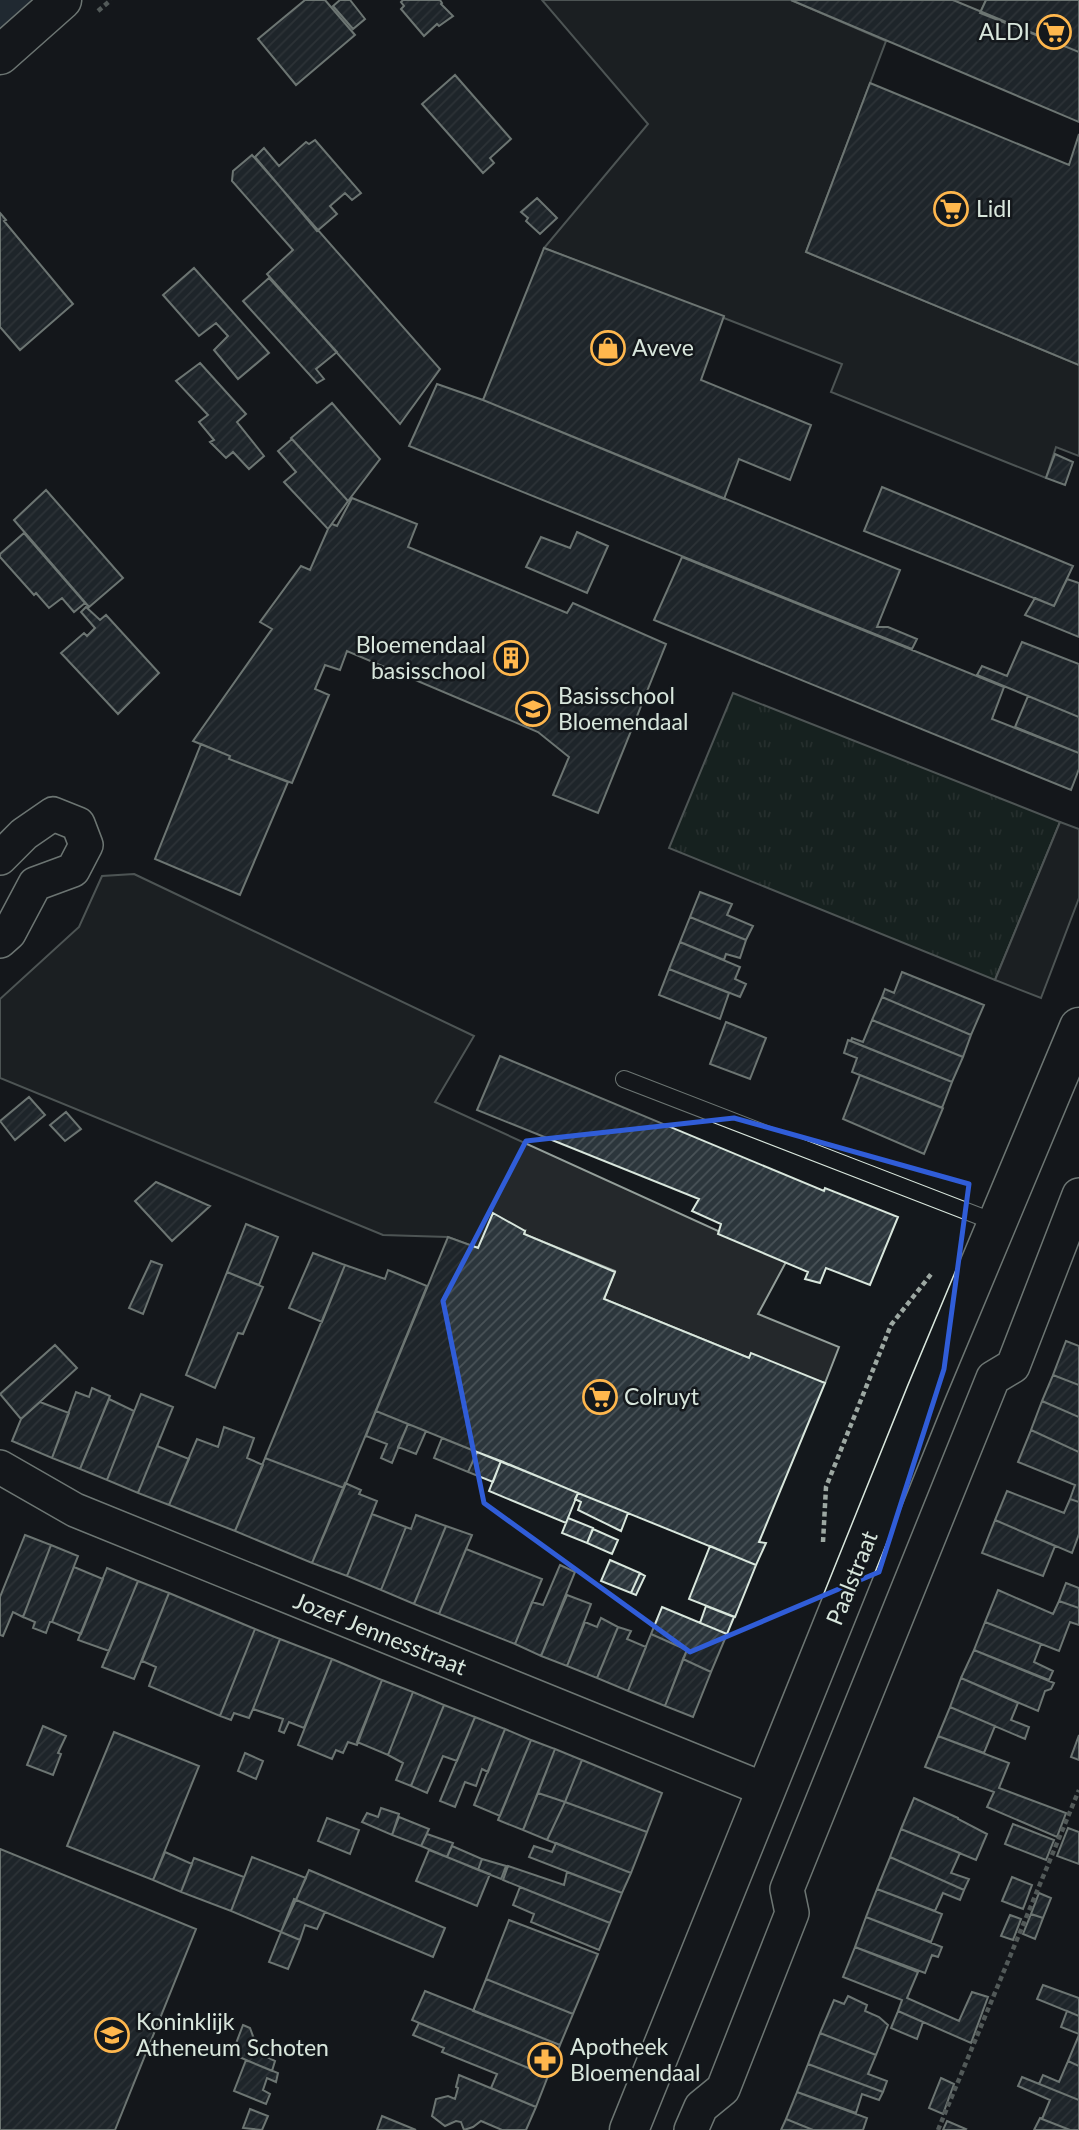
<svg xmlns="http://www.w3.org/2000/svg" width="1079" height="2130" font-family="Lato,sans-serif">
<style>
.grass{fill:url(#grass-tufts);stroke:#939e99;stroke-width:2}
.parking{fill:#24282b;stroke:#939e99;stroke-width:2}
.lines{fill:none;stroke-linecap:round;stroke-linejoin:round}
.river{stroke:#2f3f4d;stroke-width:66}
.building{fill:url(#building-hatch);stroke:#d8e6dc;stroke-width:2}
.service-casing{stroke:#d8e6dc;stroke-width:18}
.minor-casing{stroke:#d8e6dc;stroke-width:36}
.tertiary-casing{stroke:#d8e6dc;stroke-width:41}
.secondary-casing{stroke:#d8e6dc;stroke-width:41}
.path{stroke:#9da8a2;stroke-width:4.5;stroke-dasharray:5 3.5;stroke-linecap:butt}
.service{stroke:#14181c;stroke-width:16}
.minor{stroke:#14181c;stroke-width:33}
.tertiary{stroke:#14181c;stroke-width:38}
.secondary{stroke:#14181c;stroke-width:38}
.marked{fill:none;stroke:#305dd8;stroke-width:5;stroke-linejoin:round}
.labels{text-anchor:middle;stroke-width:5;stroke-linejoin:round;paint-order:stroke}
.poi-label{font-size:23px;fill:#d8e6dc;stroke:#14181c;text-anchor:start}
.street-label{font-size:23px;fill:#d8e6dc;stroke:#14181c}
</style>
<defs>
<pattern id="grass-tufts" width="24" height="20" patternUnits="userSpaceOnUse" patternTransform="scale(1.75)"><rect width="24" height="20" fill="#1a2d24"/><path d="M3 7l-1-3M5 7V3M7 7l1-3M15 17l-1-3M17 17v-4M19 17l1-3" fill="none" stroke="#3b4b43"/></pattern>
<pattern id="building-hatch" width="6" height="6" patternUnits="userSpaceOnUse" patternTransform="scale(1.75)"><rect width="6" height="6" fill="#2c363c"/><path d="M-1 1l2-2M0 6l6-6M5 7l2-2" fill="none" stroke="#4a5358"/></pattern>
</defs>
<rect width="100%" height="100%" fill="#14181c"/>
<path class="grass" d="M733 693 1060 822 995 980 669 848Z"/>
<path class="parking" d="M542 0H791L886 41 806 252 1079 365V456L1056 447 1046 478 831 392 842 364 544 248 648 124Z
M953 0H986L980 13Z
M1060 822 1079 829V898L1041 998 995 980Z
M134 874 474 1036 435 1102 786 1262 758 1314 839 1347 825 1383 749 1358 604 1299 615 1271 524 1234 525 1231 478 1248 448 1237 383 1235 0 1078V999L79 927 102 876Z"/>
<g class="lines">
<path class="river" d="M0 5 6 0"/>
</g>
<path class="building" d="M305 0H325L355 35 296 85 258 39Z
M340 0H350L365 19 353 29 333 6Z
M403 0H440L442 3 441 4 453 16 439 26 437 24 424 36 401 9 404 6 401 2Z
M791 0H953L1079 52V122Z
M986 0H1079V52L980 13Z
M455 75 511 139 490 158 494 163 483 173 422 104Z
M870 83 1069 165 1079 134V365L806 252Z
M315 140 361 193 352 200 345 193 330 206 337 214 317 231 255 157 264 148 279 166 306 142 309 144Z
M252 155 440 369 400 424 267 274 293 250 232 181 233 171Z
M537 198 557 218 540 234 526 221 528 218 521 212Z
M0 213 6 220 4 221 73 304 20 350 0 327Z
M544 248 724 316 701 380 811 425 790 480 739 459 724 499 483 400Z
M194 268 269 353 238 379 214 350 228 336 216 323 199 336 163 295Z
M269 278 337 352 316 369 324 379 317 383 243 301Z
M200 363 246 414 237 422 264 456 249 469 233 452 226 458 210 442 214 440 199 422 208 415 176 381Z
M437 384 483 400 900 570 877 627H888L917 639 912 649 409 446Z
M332 403 380 459 348 501 291 438Z
M292 439 348 501 328 529 284 482 296 472 278 451Z
M1055 454 1073 462 1065 485 1046 478Z
M882 487 1073 566 1054 606 864 531Z
M46 490 123 578 89 607 14 520Z
M352 498 417 524 408 547 567 613 573 603 666 644 598 813 553 795 569 757 538 732 347 651 340 670 325 665 315 689 329 695 292 783 229 759 230 756 193 741 272 629 260 622 301 566 310 570 328 529 332 524 337 526Z
M577 532 608 546 587 593 526 567 541 537 570 548Z
M24 533 85 603 74 612 62 598 49 608 36 593 34 595 0 557V554Z
M682 557 1004 687 992 719 1079 753V769L1071 790 654 620Z
M1067 579 1079 583V637L1025 615 1035 598 1054 606Z
M86 607 100 620 106 615 159 673 118 714 61 653 84 633 87 636 95 628 81 612Z
M1022 642 1079 664V717L977 675 982 666 1007 676Z
M1028 696 1079 717V753L1015 727Z
M201 744 230 756 229 759 288 782 240 895 155 859Z
M700 892 732 904 727 915 753 926 746 940 690 917Z
M690 917 746 940 740 958 726 954 724 960 680 942Z
M680 942 740 967 735 979 746 984 740 997 669 969Z
M669 969 729 993 720 1019 659 995Z
M902 972 984 1005 971 1035 882 997 885 989 894 993Z
M882 997 971 1035 963 1057 872 1020Z
M872 1020 963 1057 952 1082 851 1041 852 1038 863 1042Z
M726 1022 766 1038 750 1079 710 1064Z
M848 1040 952 1082 942 1108 852 1072 857 1058 844 1053Z
M500 1056 824 1191 825 1188 898 1217 870 1285 826 1268 820 1283 805 1279 808 1272 718 1234 721 1224 692 1211 699 1199 477 1110Z
M860 1075 943 1108 924 1154 843 1119Z
M29 1097 45 1115 15 1140 0 1121Z
M66 1112 81 1129 65 1141 50 1125Z
M156 1182 210 1206 172 1241 135 1201Z
M493 1213 525 1231 524 1234 615 1272 604 1299 749 1358 751 1353 825 1383 759 1542 766 1543 756 1565 376 1411 448 1237 478 1248Z
M246 1224 278 1237 259 1285 227 1272Z
M313 1253 345 1265 322 1322 289 1308Z
M151 1261 162 1265 143 1314 129 1308Z
M345 1265 385 1279 388 1270 427 1286 344 1488 265 1458Z
M227 1272 263 1287 243 1334 238 1333 215 1388 186 1375Z
M1066 1341 1079 1346V1385L1053 1375Z
M55 1345 77 1368 21 1419 0 1394Z
M1053 1375 1079 1385V1417L1042 1401Z
M92 1388 110 1396 80 1469 52 1458 76 1392 89 1397Z
M141 1394 173 1407 138 1493 107 1480Z
M109 1399 134 1411 107 1480 80 1469Z
M1042 1401 1079 1417V1452L1031 1430Z
M40 1402 69 1413 52 1458 12 1441 21 1419Z
M376 1411 408 1424 392 1463 381 1458 387 1444 366 1436Z
M408 1424 426 1431 416 1454 398 1447Z
M224 1427 254 1438 247 1458 263 1465 235 1531 169 1505 197 1439 218 1447Z
M1031 1430 1079 1452V1502L1070 1499 1075 1485 1018 1462Z
M442 1438 477 1452 468 1472 434 1458Z
M157 1446 189 1459 169 1505 138 1493Z
M477 1452 501 1461 493 1482 468 1472Z
M265 1458 344 1488 312 1563 235 1531Z
M501 1461 578 1493 566 1523 489 1491Z
M345 1483 361 1490 359 1494 377 1501 347 1576 312 1563Z
M1007 1491 1064 1513 1070 1499 1079 1502V1534L1072 1553 995 1520Z
M578 1493 628 1513 621 1531 578 1510 581 1502 575 1499Z
M372 1514 406 1527 381 1590 347 1576Z
M416 1515 446 1526 414 1604 381 1590 406 1527 411 1529Z
M568 1518 593 1528 587 1543 562 1533Z
M995 1520 1055 1546 1043 1576 982 1553Z
M446 1526 472 1535 439 1614 414 1604Z
M593 1529 618 1540 612 1554 587 1543Z
M25 1535 51 1545 23 1617 13 1612 3 1636 0 1635V1597Z
M51 1545 78 1556 52 1622H50L46 1633 33 1628 35 1622 23 1617Z
M710 1546 756 1565 735 1617 689 1599Z
M466 1549 542 1579 515 1644 439 1614Z
M610 1560 640 1573 631 1593 601 1581Z
M560 1565 575 1572 541 1656 515 1644 532 1602 543 1605Z
M74 1567 103 1579 81 1634 52 1622Z
M107 1568 138 1581 109 1651 78 1640Z
M640 1573 645 1576 636 1595 631 1593Z
M138 1581 169 1593 134 1679 102 1667Z
M1066 1583 1079 1588V1608L1059 1601Z
M998 1590 1053 1614 1059 1601 1079 1608V1625L1070 1622 1059 1651 985 1622Z
M169 1593 255 1629 220 1716 149 1686 156 1667 142 1661Z
M567 1595 591 1604 567 1666 541 1656Z
M706 1606 734 1617 727 1634 700 1623Z
M662 1607 727 1634 711 1672 683 1659 687 1650 651 1634Z
M601 1618 618 1627 597 1678 567 1666 585 1622 597 1627Z
M985 1622 1041 1644 1034 1662 1053 1671 1049 1680 974 1650Z
M618 1627 631 1631 627 1639 646 1647 628 1691 597 1678Z
M255 1629 280 1639 253 1709 249 1718 234 1713 231 1720 220 1716Z
M651 1634 687 1650 665 1706 628 1691Z
M280 1639 332 1659 304 1728 289 1722 284 1733 279 1731 283 1719 253 1709Z
M974 1650 1054 1683 1051 1689 1045 1691 1038 1711 961 1678Z
M332 1659 382 1680 357 1745 348 1742 343 1753 336 1750 332 1759 298 1745Z
M683 1659 711 1672 693 1717 665 1706Z
M961 1678 1018 1703 1011 1720 1029 1727 1025 1739 950 1707Z
M382 1680 413 1692 388 1755 357 1742Z
M413 1692 444 1705 411 1786 396 1780 403 1763 388 1755Z
M444 1705 475 1717 457 1761 443 1756 427 1793 411 1786Z
M950 1707 995 1726 984 1753 938 1736Z
M475 1717 505 1729 488 1772 482 1769 476 1786 465 1782 455 1807 440 1801Z
M43 1726 66 1736 58 1753 61 1754 53 1775 27 1765Z
M505 1729 531 1740 500 1816 474 1805Z
M114 1732 199 1766 153 1880 67 1846Z
M1079 1735V1760L1071 1757Z
M938 1736 1009 1763 999 1788 1066 1813 1057 1837 987 1807 994 1792 925 1767Z
M531 1740 555 1749 523 1830 498 1820Z
M555 1749 582 1760 565 1802 538 1793Z
M245 1753 263 1761 256 1779 238 1771Z
M582 1760 662 1793 647 1832 565 1802Z
M538 1793 565 1802 547 1840 523 1830Z
M914 1798 958 1818V1819L987 1834 976 1860 901 1829Z
M565 1802 647 1832 631 1873 547 1840Z
M381 1808 399 1814 392 1835 362 1822 367 1813 378 1817Z
M399 1817 429 1829 421 1846 392 1835Z
M327 1818 359 1830 350 1854 318 1841Z
M1013 1824 1054 1840 1046 1860 1005 1844Z
M1068 1828 1079 1832V1864L1057 1856Z
M901 1829 960 1853 951 1873 969 1879 964 1890 890 1857Z
M427 1834 453 1843 447 1857 421 1846Z
M556 1843 631 1873 622 1893 529 1857 534 1846 552 1852Z
M452 1846 482 1859 478 1870 447 1857Z
M0 1849 196 1929 115 2130H0Z
M429 1850 490 1874 477 1906 416 1881Z
M165 1852 192 1864 181 1892 153 1880Z
M252 1857 306 1878 281 1932 231 1911Z
M890 1857 964 1890 960 1900 943 1893 935 1911 877 1889Z
M194 1858 244 1877 231 1911 181 1892Z
M482 1859 506 1866 501 1879 478 1870Z
M508 1866 564 1885 567 1872 622 1893 610 1923 503 1880Z
M309 1870 445 1928 433 1957 296 1900Z
M1012 1877 1032 1885 1023 1909 1002 1901Z
M520 1887 610 1923 599 1950 531 1922 534 1914 513 1905Z
M877 1889 942 1914 931 1942 866 1917Z
M1039 1893 1051 1898 1043 1918 1031 1914Z
M294 1899 325 1912 317 1929 305 1925 300 1940 281 1932Z
M1031 1914 1043 1918 1035 1939 1023 1934Z
M1010 1915 1021 1919 1013 1940 1001 1936Z
M866 1917 942 1947 938 1957 932 1955 925 1973 855 1947Z
M509 1920 598 1954 573 2014 486 1979Z
M281 1932 300 1940 288 1969 269 1962Z
M855 1947 918 1972 907 1998 959 2021 972 1992 988 1997 971 2043 898 2011 902 2000 843 1977Z
M486 1979 573 2014 560 2045 473 2011Z
M1043 1985 1079 1998V2016L1037 1999Z
M425 1991 560 2045 548 2076 412 2020Z
M848 1996 867 2005 865 2011 879 2017 888 2025 876 2055 820 2033 834 2000 844 2004Z
M898 2011 923 2022 917 2039 891 2028Z
M1067 2011 1079 2016V2034L1061 2027Z
M419 2023 548 2076 536 2107 491 2088 497 2074 442 2052 444 2048 413 2035Z
M243 2025 250 2028 258 2050 263 2055 275 2061 272 2071 232 2054Z
M820 2033 876 2055 868 2074 887 2081 883 2092 808 2064Z
M1079 2035V2066L1068 2061Z
M246 2060 278 2073 276 2082 267 2078 263 2090 270 2094 266 2104 234 2091Z
M1068 2061 1079 2066V2100L1039 2084 1043 2075 1059 2082Z
M808 2064 883 2092 879 2100 862 2094 856 2113 797 2092Z
M459 2075 536 2107 526 2130H502L481 2121 473 2127 464 2130 461 2122 456 2121 445 2126 432 2116 436 2099 448 2096 455 2099 458 2088 456 2087Z
M1022 2077 1079 2100V2130H1070L1042 2119 1050 2100 1018 2086Z
M941 2078 954 2084 943 2114 929 2108Z
M797 2092 867 2118 863 2130H813L786 2119Z
M250 2109 268 2116 262 2130 243 2128Z
M382 2116 416 2130H377Z
M1040 2118 1042 2119 1070 2130H1034Z
M786 2119 813 2130H781Z
M947 2121 966 2129 965 2130H943Z"/>
<g class="lines">
<g class="service-casing">
<path id="service" d="M624 1079 997 1223"/>
</g>
<g class="minor-casing">
<path id="minor" d="M0 858 24 834 53 814 78 824 86 845 73 870 35 884 9 933 0 941
M0 1467 75 1510 766 1790
M691 2130 701 2107 723 2089 792 1913 787 1889 993 1378 1013 1366 1079 1195"/>
</g>
<g class="tertiary-casing">
<path id="tertiary" d="M629 2130 926 1393 1079 1027"/>
</g>
<g class="secondary-casing">
<path id="secondary" d="M0 55 62 0"/>
</g>
<path class="path" d="M98 11 111 0
M823 1542 826 1487 891 1325 932 1273
M938 2130 1079 1790"/>
<use href="#service" class="service"/>
<use href="#minor" class="minor"/>
<use href="#tertiary" class="tertiary"/>
<use href="#secondary" class="secondary"/>
</g>
<path d="M0 0H1079V2130H0ZM734 1118 969 1184 944 1369 879 1572 690 1652 484 1503 443 1301 526 1141Z" fill="#14181c" fill-opacity=".55" fill-rule="evenodd"/>
<path class="marked" d="M734 1118 969 1184 944 1369 879 1572 690 1652 484 1503 443 1301 526 1141Z"/>
<defs>
<g id="supermarket-ring" transform="scale(1.75)"><circle r="9.5" fill="#14181c" stroke="#ffb74d" stroke-width="1.5"/><path d="M-6-5.5h2.5l.6 2H6L4.5 2H-2.5L-4.4-4H-6ZM-1.5 3.2a1.3 1.3 0 1 0 .1 0ZM3 3.2a1.3 1.3 0 1 0 .1 0Z" fill="#ffb74d"/></g>
<g id="shop-ring" transform="scale(1.75)"><circle r="9.5" fill="#14181c" stroke="#ffb74d" stroke-width="1.5"/><path d="M-5-2.5h2.3a2.7 3.5 0 0 1 5.4 0H5L5.5 6h-11ZM-1.5-2.5h3a1.5 2.3 0 0 0-3 0Z" fill="#ffb74d"/></g>
<g id="building-ring" transform="scale(1.75)"><circle r="9.5" fill="#14181c" stroke="#ffb74d" stroke-width="1.5"/><path d="M-4-6H4V6H1V3H-1V6H-4ZM-2.5-4.3h1.7v1.8h-1.7ZM.8-4.3h1.7v1.8H.8ZM-2.5-1h1.7V.8h-1.7ZM.8-1h1.7V.8H.8Z" fill="#ffb74d"/></g>
<g id="school-ring" transform="scale(1.75)"><circle r="9.5" fill="#14181c" stroke="#ffb74d" stroke-width="1.5"/><path d="M0-5L7-2L0 1L-7-2ZM-4 1L0 2.5L4 1V4Q0 6-4 4Z" fill="#ffb74d"/></g>
<g id="pharmacy-ring" transform="scale(1.75)"><circle r="9.5" fill="#14181c" stroke="#ffb74d" stroke-width="1.5"/><path d="M-2-6h4v4h4v4h-4v4h-4v-4h-4v-4h4Z" fill="#ffb74d"/></g>
</defs>
<g fill-rule="evenodd">
<use href="#supermarket-ring" x="1054" y="32"/>
<use href="#supermarket-ring" x="951" y="209"/>
<use href="#shop-ring" x="608" y="348"/>
<use href="#building-ring" x="511" y="658"/>
<use href="#school-ring" x="533" y="709"/>
<use href="#supermarket-ring" x="600" y="1397"/>
<use href="#school-ring" x="112" y="2035"/>
<use href="#pharmacy-ring" x="545" y="2060"/>
</g>
<g class="labels">
<g class="poi-label">
<text x="1030" y="40" text-anchor="end">ALDI</text>
<text x="976" y="217">Lidl</text>
<text x="632" y="356">Aveve</text>
<text x="486" y="653" text-anchor="end">Bloemendaal<tspan x="486" dy="26">basisschool</tspan></text>
<text x="558" y="704">Basisschool<tspan x="558" dy="26">Bloemendaal</tspan></text>
<text x="624" y="1405">Colruyt</text>
<text x="136" y="2030">Koninklijk<tspan x="136" dy="26">Atheneum Schoten</tspan></text>
<text x="570" y="2055">Apotheek<tspan x="570" dy="26">Bloemendaal</tspan></text>
</g>
<g class="street-label">
<text transform="translate(852 1578) rotate(-68)" y="8">Paalstraat</text>
<text transform="translate(380 1634) rotate(22)" y="8">Jozef Jennesstraat</text>
</g>
</g>
</svg>
